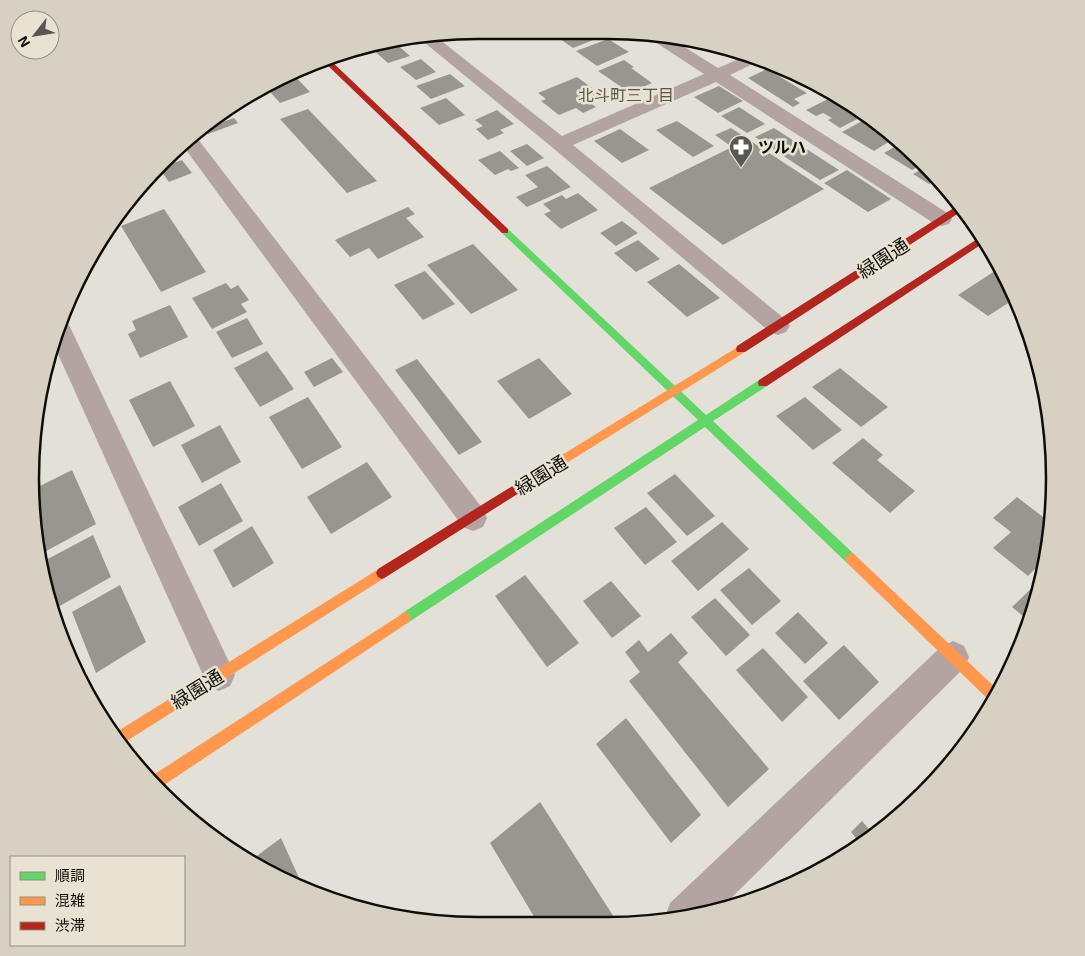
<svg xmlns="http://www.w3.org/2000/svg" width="1085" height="956" font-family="'Exo 2','Noto Sans JP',sans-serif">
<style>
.building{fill:#999690}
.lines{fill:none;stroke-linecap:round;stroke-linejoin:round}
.street{fill:#b3a4a2;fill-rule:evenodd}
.fast{fill:#63d668;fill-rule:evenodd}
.slow{fill:#ff974d;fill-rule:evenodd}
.jam{fill:#b3261e;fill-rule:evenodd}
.labels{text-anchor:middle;stroke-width:5;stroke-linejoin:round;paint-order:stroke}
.far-neighbourhood-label{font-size:16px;fill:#5b5649;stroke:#e8e2d3}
.far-poi-label{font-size:16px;font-weight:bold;fill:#0f0d08;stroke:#e8e2d3;text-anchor:start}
.street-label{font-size:19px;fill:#0f0d08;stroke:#e8e2d3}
.rim{fill:none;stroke:#0f0d08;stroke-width:2.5}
</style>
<rect width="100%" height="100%" fill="#e3e0d8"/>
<path class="building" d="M478 30H487L464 39 456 33Z
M555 33 597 35 601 37 573 48 553 34Z
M608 39 629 52 597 66 576 51Z
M393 41 410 56 388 63 371 48Z
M421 59 436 72 416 80 400 67Z
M624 60 634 67 631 68 652 83 630 93 598 71Z
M767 69 807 93 794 99 800 103 793 107 748 78Z
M780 71 804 80 798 83Z
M291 72 310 92 280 103 265 86 280 76Z
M450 74 465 86 431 99 416 86Z
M577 77 603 96 589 102 596 107 583 113 576 108 559 115 541 101 546 99 538 93Z
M719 86 743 101 718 113 694 97Z
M252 95 256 100 234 107Z
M836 95 845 100 865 115 840 128 828 120 832 118 823 113 816 116 806 110Z
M446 98 465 115 439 125 420 108Z
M739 107 765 124 747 133 721 116Z
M308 109 377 181 347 193 280 119Z
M497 110 514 124 500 130 504 133 488 140 476 129 483 126 475 120Z
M226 112 231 117 208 125V124Z
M234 118 238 123 208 134 203 129Z
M864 120 895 138 874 151 842 132Z
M677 121 714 146 693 157 656 130Z
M731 128 824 189 723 245 649 188 732 147 715 135Z
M774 128 839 170 820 180 755 137Z
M620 129 649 150 622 163 594 141Z
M903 142 923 164 912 170 884 153Z
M527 144 544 158 527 166 510 151Z
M500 151 519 168 511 171 508 169 495 175 478 160Z
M182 160 192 173 169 182 159 168Z
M547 166 571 187 527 207 516 197 538 187 525 175Z
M926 167 938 179 929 184 913 174Z
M847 170 891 199 868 212 824 183Z
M578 193 598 210 561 229 544 214 551 211 543 204 562 195 566 199Z
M408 207 415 214 406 218 424 237 378 259 369 248 350 257 335 240Z
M164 209 206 272 161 292 121 226Z
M622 221 638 233 616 246 600 233Z
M638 240 660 259 636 272 614 253Z
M473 244 518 290 471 314 427 265Z
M679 264 720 298 687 317 647 282Z
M1001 267 1009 280 1016 298 988 316 958 295Z
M425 271 455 304 423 320 394 285Z
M226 283 231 289 238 285 249 300 241 304 247 312 212 329 192 298Z
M170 305 188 337 140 358 128 334 136 330 132 321Z
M247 318 263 344 232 358 216 332Z
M267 351 294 389 260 407 234 368Z
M332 358 343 372 314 387 304 372Z
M539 358 572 394 529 419 497 381Z
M417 359 482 442 459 455 395 370Z
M840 368 888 407 861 427 812 387Z
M170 381 195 426 153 447 129 400Z
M308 397 342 447 302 469 269 417Z
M805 397 842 430 813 450 776 416Z
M38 398 45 414 37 418Z
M220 425 241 462 202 483 181 445Z
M863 438 883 455 877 460 915 491 890 513 832 463Z
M367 462 392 497 331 534 307 497Z
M72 470 96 524 39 555 31 507 32 490Z
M675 474 715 516 687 536 647 493Z
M221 483 243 521 199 546 178 507Z
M1017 497 1052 524 1051 536 1046 558 1028 576 993 548 1011 532 993 518Z
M646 507 677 542 645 565 614 528Z
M722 522 749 549 698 591 671 561Z
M252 526 274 563 233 588 213 550Z
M93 535 111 577 58 607 42 562Z
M749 568 781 601 752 625 720 590Z
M525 575 579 643 547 667 495 596Z
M1042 578 1031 622V623L1012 607Z
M611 581 641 616 612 638 583 601Z
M120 585 146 642 96 673 72 612Z
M715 598 750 635 726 656 691 617Z
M798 612 828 643 805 664 775 633Z
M671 633 688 653 678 662 769 769 728 807 629 681 640 672 625 652 639 640 648 652Z
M844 645 879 682 839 720 803 681Z
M763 648 808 697 782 722 736 670Z
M626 718 701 815 671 843 596 744Z
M540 802 619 925H539L490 843Z
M862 821 875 836 835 861 856 838 851 832Z
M281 838 304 889 280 880 250 861Z"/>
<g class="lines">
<path class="street" d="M435 36 562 136 704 74 652 40 650 37 670 38 718 68 743 57 757 62 730 75 949 214 952 219 949 224 942 226 935 224 716 82 573 145 786 320 790 326 786 332 778 335 770 332 553 148 419 38Z
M194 134 483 509 487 518 483 527 473 531 463 527 181 143Z
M60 319 66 321 70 327 230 664 235 675 230 686 219 691 208 686 53 343Z
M953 641 964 646 969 657 964 668 717 912 666 920 665 917 670 903 942 646Z"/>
<path class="fast" d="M505 228 508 229 706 415 759 380H767L768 383 767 386 713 421 855 555 857 559 855 563 851 565 847 563 705 427 409 622 405 624 401 622 399 618 401 614 698 420 502 233 501 231Z"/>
<path class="slow" d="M741 345 745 346 746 349 745 352 565 464H557L555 461 557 458Z
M851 553 855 555 1000 692 993 704 847 563 845 559 847 555Z
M382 567 386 569 388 573 386 577 122 744 120 745 113 734Z
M405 612 409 614 411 618 409 622 158 789 147 779Z"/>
<path class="jam" d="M328 58 508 229V233H502L322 60Z
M960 204 965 209 745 352H737L736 349 737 346Z
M982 236 985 242 767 386H759L758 383 759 380Z
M561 456 565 458 567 461 565 464 386 577 382 579 378 577 376 573 378 569Z"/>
</g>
<defs>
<g id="pharmacy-pin" transform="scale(1.25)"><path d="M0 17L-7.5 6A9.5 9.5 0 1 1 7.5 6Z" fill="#595751" stroke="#e8e2d3"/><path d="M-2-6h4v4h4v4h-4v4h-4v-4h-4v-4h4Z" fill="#fff"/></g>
</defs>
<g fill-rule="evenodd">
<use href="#pharmacy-pin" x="741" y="147"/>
</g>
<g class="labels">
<g class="far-neighbourhood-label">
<text x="626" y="101">北斗町三丁目</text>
</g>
<g class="far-poi-label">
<text x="758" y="153">ツルハ</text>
</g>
<g class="street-label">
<text transform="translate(883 258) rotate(-33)" y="7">緑園通</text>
<text transform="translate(541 475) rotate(-32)" y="7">緑園通</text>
<text transform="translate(197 689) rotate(-32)" y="7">緑園通</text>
</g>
</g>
<path d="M0 0H1085V956H0ZM478 39H607A439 439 0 0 1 1046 478V478A439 439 0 0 1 607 917H478A439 439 0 0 1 39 478V478A439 439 0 0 1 478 39Z" fill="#d7d1c3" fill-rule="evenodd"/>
<path class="rim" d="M478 39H607A439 439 0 0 1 1046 478V478A439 439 0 0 1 607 917H478A439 439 0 0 1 39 478V478A439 439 0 0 1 478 39Z"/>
<rect x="10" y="856" width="175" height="90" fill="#e8e2d3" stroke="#918d82"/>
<rect x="20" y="872" width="25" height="8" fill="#63d668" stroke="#918d82"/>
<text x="55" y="881" font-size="15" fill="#0f0d08">順調</text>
<rect x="20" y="897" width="25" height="8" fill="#ff974d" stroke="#918d82"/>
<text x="55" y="906" font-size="15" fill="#0f0d08">混雑</text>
<rect x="20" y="922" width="25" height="8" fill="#b3261e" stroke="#918d82"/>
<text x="55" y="931" font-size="15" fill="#0f0d08">渋滞</text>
<g transform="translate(35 35) rotate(239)"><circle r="24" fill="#e8e2d3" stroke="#918d82"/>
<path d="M0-4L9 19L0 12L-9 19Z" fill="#595751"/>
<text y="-8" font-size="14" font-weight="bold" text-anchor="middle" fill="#0f0d08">N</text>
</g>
</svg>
